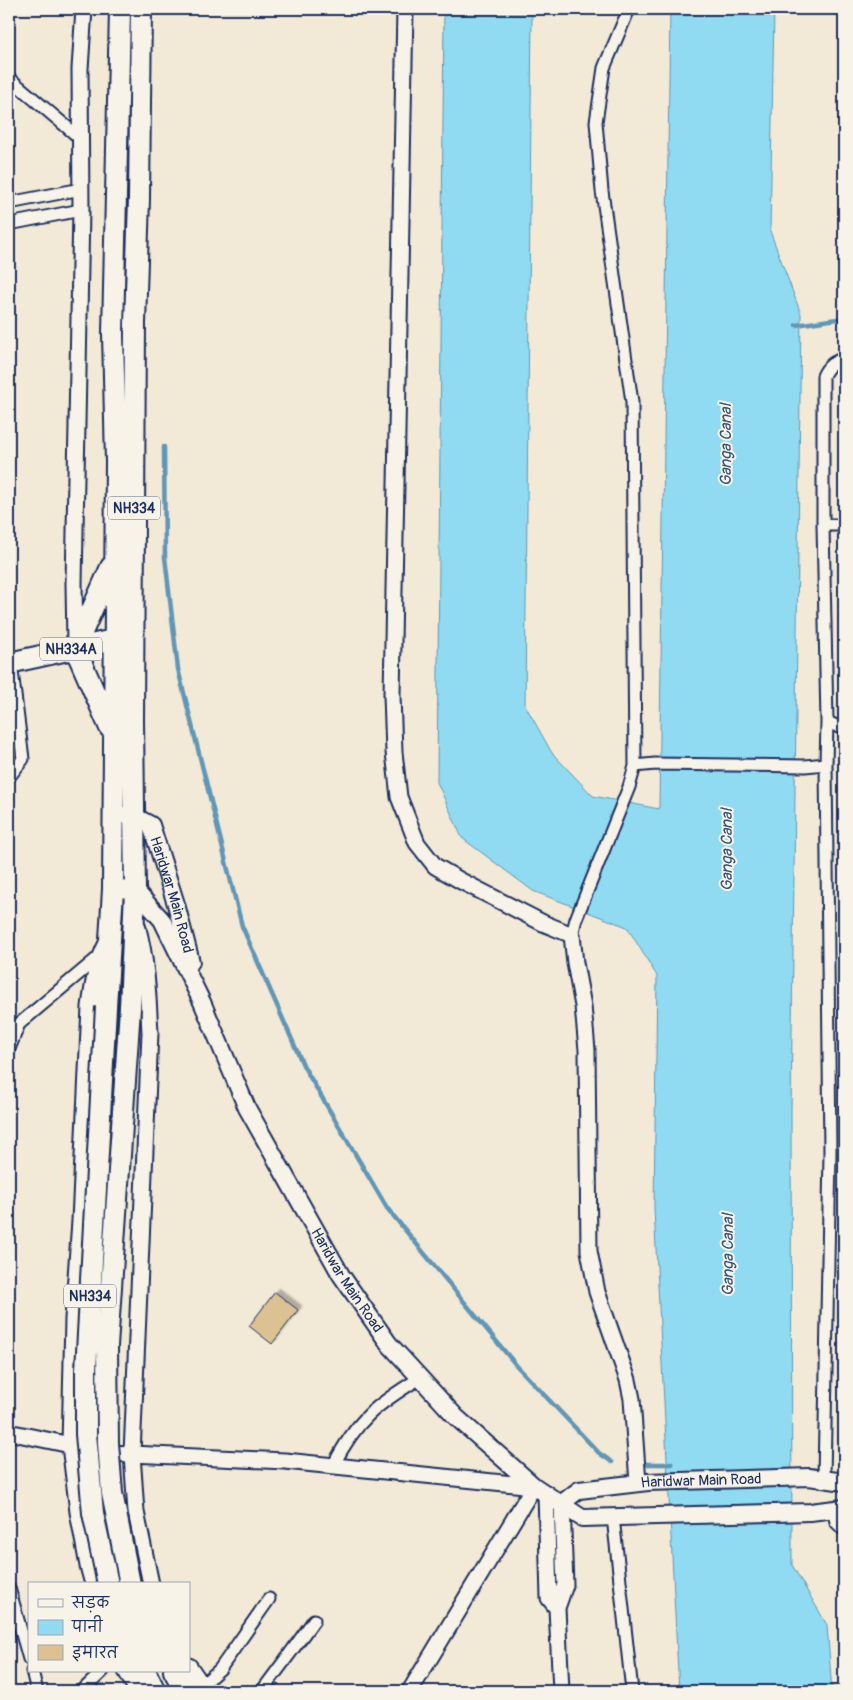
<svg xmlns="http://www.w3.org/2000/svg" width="853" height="1700" font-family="Pangolin,'Playpen Sans Deva',sans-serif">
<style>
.water{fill:#90dbf1;stroke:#6196b6}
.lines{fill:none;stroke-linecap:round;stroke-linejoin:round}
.stream{stroke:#6196b6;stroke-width:4.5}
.building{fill:#dcc292;stroke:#1b2f5e;filter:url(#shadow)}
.minor-casing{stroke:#1b2f5e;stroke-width:15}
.tertiary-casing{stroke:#1b2f5e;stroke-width:19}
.secondary-casing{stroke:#1b2f5e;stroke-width:20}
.trunk-casing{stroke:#1b2f5e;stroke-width:24}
.minor{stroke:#f7f3e8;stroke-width:11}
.tertiary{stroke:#f7f3e8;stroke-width:15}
.secondary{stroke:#f7f3e8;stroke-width:16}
.trunk{stroke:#f7f3e8;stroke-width:20}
.trunk-bridge-casing{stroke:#1b2f5e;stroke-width:24;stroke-linecap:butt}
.trunk-bridge{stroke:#f7f3e8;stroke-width:20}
.labels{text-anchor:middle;stroke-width:4;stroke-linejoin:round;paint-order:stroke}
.shield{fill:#f7f3e8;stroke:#5d6a87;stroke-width:1}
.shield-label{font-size:14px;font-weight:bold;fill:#1b2f5e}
.street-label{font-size:15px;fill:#1b2f5e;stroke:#f7f3e8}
.water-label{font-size:16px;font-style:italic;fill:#32517b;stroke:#f7f3e8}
</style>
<defs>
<filter id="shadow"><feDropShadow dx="4" dy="-4" stdDeviation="1" flood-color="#0004"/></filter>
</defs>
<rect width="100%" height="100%" fill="#f2e9d7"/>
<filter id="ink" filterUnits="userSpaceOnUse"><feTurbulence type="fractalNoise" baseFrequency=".02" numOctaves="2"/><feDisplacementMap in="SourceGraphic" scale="10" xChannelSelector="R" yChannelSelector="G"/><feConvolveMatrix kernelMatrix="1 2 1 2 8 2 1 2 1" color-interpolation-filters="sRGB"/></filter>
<g filter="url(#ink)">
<path class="water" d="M444 9H532L525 705 552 753 593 796 659 809 670 9H774L770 231 801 314 791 1111 792 1565 827 1625 832 1691H679L654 1209 657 976 627 927 533 891 462 838 437 782Z"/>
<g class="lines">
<path class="stream" d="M796 325 844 318
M164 447 165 557 178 669 242 926 304 1067 387 1208 516 1365 599 1453 612 1462
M644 1464H672"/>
</g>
<path class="building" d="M275 1292 298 1310 272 1344 249 1326Z"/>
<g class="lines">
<g class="minor-casing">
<path id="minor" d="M629 9 604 68 596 122 602 191 632 402 635 766
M9 78 81 139
M9 203 81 189
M9 224 81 210
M823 525H844
M827 722 844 729
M826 764 827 722 823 525V376C828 365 834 362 844 358
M9 777 23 759 11 663
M572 935 576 919 629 787 635 766 655 764 805 766 826 764 830 1153 824 1479
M9 1049 19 1024 100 956
M333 1466C357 1419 376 1405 420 1378
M833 1509 836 1522 844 1530
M613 1517 632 1691
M9 1588 29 1659
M32 1671 37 1691
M202 1685 220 1669 269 1599
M82 1691 103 1671
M262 1691 291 1652 314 1620"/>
</g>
<g class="tertiary-casing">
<path id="tertiary" d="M405 9 392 695 394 752 399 797 417 843 435 866 461 881 543 923 572 935 575 963 583 1006 587 1050 589 1251 597 1292 628 1380 632 1399 638 1483
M75 644 74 584 81 210 80 69 84 9
M137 925C147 961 148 996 150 1033L132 1454 136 1512 151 1584
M9 1431 13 1433 109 1453 285 1461 534 1486 410 1691
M546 1493 549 1598 557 1608
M93 1584 88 1566 78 1512 70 1445 73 1319 80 1221 90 1007C93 984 96 964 107 943
M189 1666 206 1691
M126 1671 137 1691
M561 1691 557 1608 565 1585 562 1503"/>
</g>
<g class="secondary-casing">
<g id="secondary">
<path id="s1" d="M125 815 134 816 151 825 176 904 191 962"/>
<path id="s2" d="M113 889 135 890 162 920 202 1002 247 1108 341 1275 389 1344 456 1417 534 1486 582 1518 810 1512 844 1508"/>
<path id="s3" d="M562 1503 579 1490 648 1482 809 1477 844 1482"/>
</g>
</g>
<g class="trunk-casing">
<path id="trunk" d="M9 663 127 637
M110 728 75 648 111 567
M106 1007 113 889 116 462 113 334 120 9
M130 1008 135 890 133 721 135 323 139 199 141 9
M145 1671 155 1691
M174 1671 185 1691"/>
</g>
<use href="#minor" class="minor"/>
<use href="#tertiary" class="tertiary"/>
<use href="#secondary" class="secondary"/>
<use href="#trunk" class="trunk"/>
<g class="trunk-bridge-casing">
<path id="trunk-bridge" d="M106 1007 86 1370V1434L93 1513 108 1584
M130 1584 112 1493 108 1443 107 1346 130 1008"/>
</g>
<use href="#trunk-bridge" class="trunk-bridge"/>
</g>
</g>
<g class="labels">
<g class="shield">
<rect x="108" y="496.5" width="52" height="23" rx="4"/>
<rect x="40" y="637.5" width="62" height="23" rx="4"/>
<rect x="64" y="1284.5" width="52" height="23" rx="4"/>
</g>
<g class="shield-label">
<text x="134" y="513">NH334</text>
<text x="71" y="654">NH334A</text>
<text x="90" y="1301">NH334</text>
</g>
<g class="street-label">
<text dy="5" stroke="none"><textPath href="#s1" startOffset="101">Haridwar Main Road</textPath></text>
<text dy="5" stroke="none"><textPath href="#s2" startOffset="468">Haridwar Main Road</textPath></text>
<text dy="5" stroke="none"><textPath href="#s3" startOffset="144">Haridwar Main Road</textPath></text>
</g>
<g class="water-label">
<text transform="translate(725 445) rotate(-90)" y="6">Ganga Canal</text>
<text transform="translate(726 850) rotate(-90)" y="6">Ganga Canal</text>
<text transform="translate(727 1255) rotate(-90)" y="6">Ganga Canal</text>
</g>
</g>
<rect width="853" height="1700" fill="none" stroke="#f7f3e8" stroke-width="30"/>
<rect x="15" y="15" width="823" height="1670" fill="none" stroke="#1b2f5e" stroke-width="2" filter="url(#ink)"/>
<rect x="28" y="1582" width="162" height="90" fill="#f7f3e8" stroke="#9fa5b1"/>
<rect x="38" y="1599" width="25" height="8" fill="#f7f3e8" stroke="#9fa5b1"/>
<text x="72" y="1608" font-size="15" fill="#1b2f5e">सड़क</text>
<rect x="38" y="1620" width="25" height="15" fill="#90dbf1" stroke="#9fa5b1"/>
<text x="72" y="1632" font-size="15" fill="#1b2f5e">पानी</text>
<rect x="38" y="1645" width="25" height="15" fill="#dcc292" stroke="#9fa5b1"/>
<text x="72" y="1658" font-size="15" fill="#1b2f5e">इमारत</text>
</svg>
